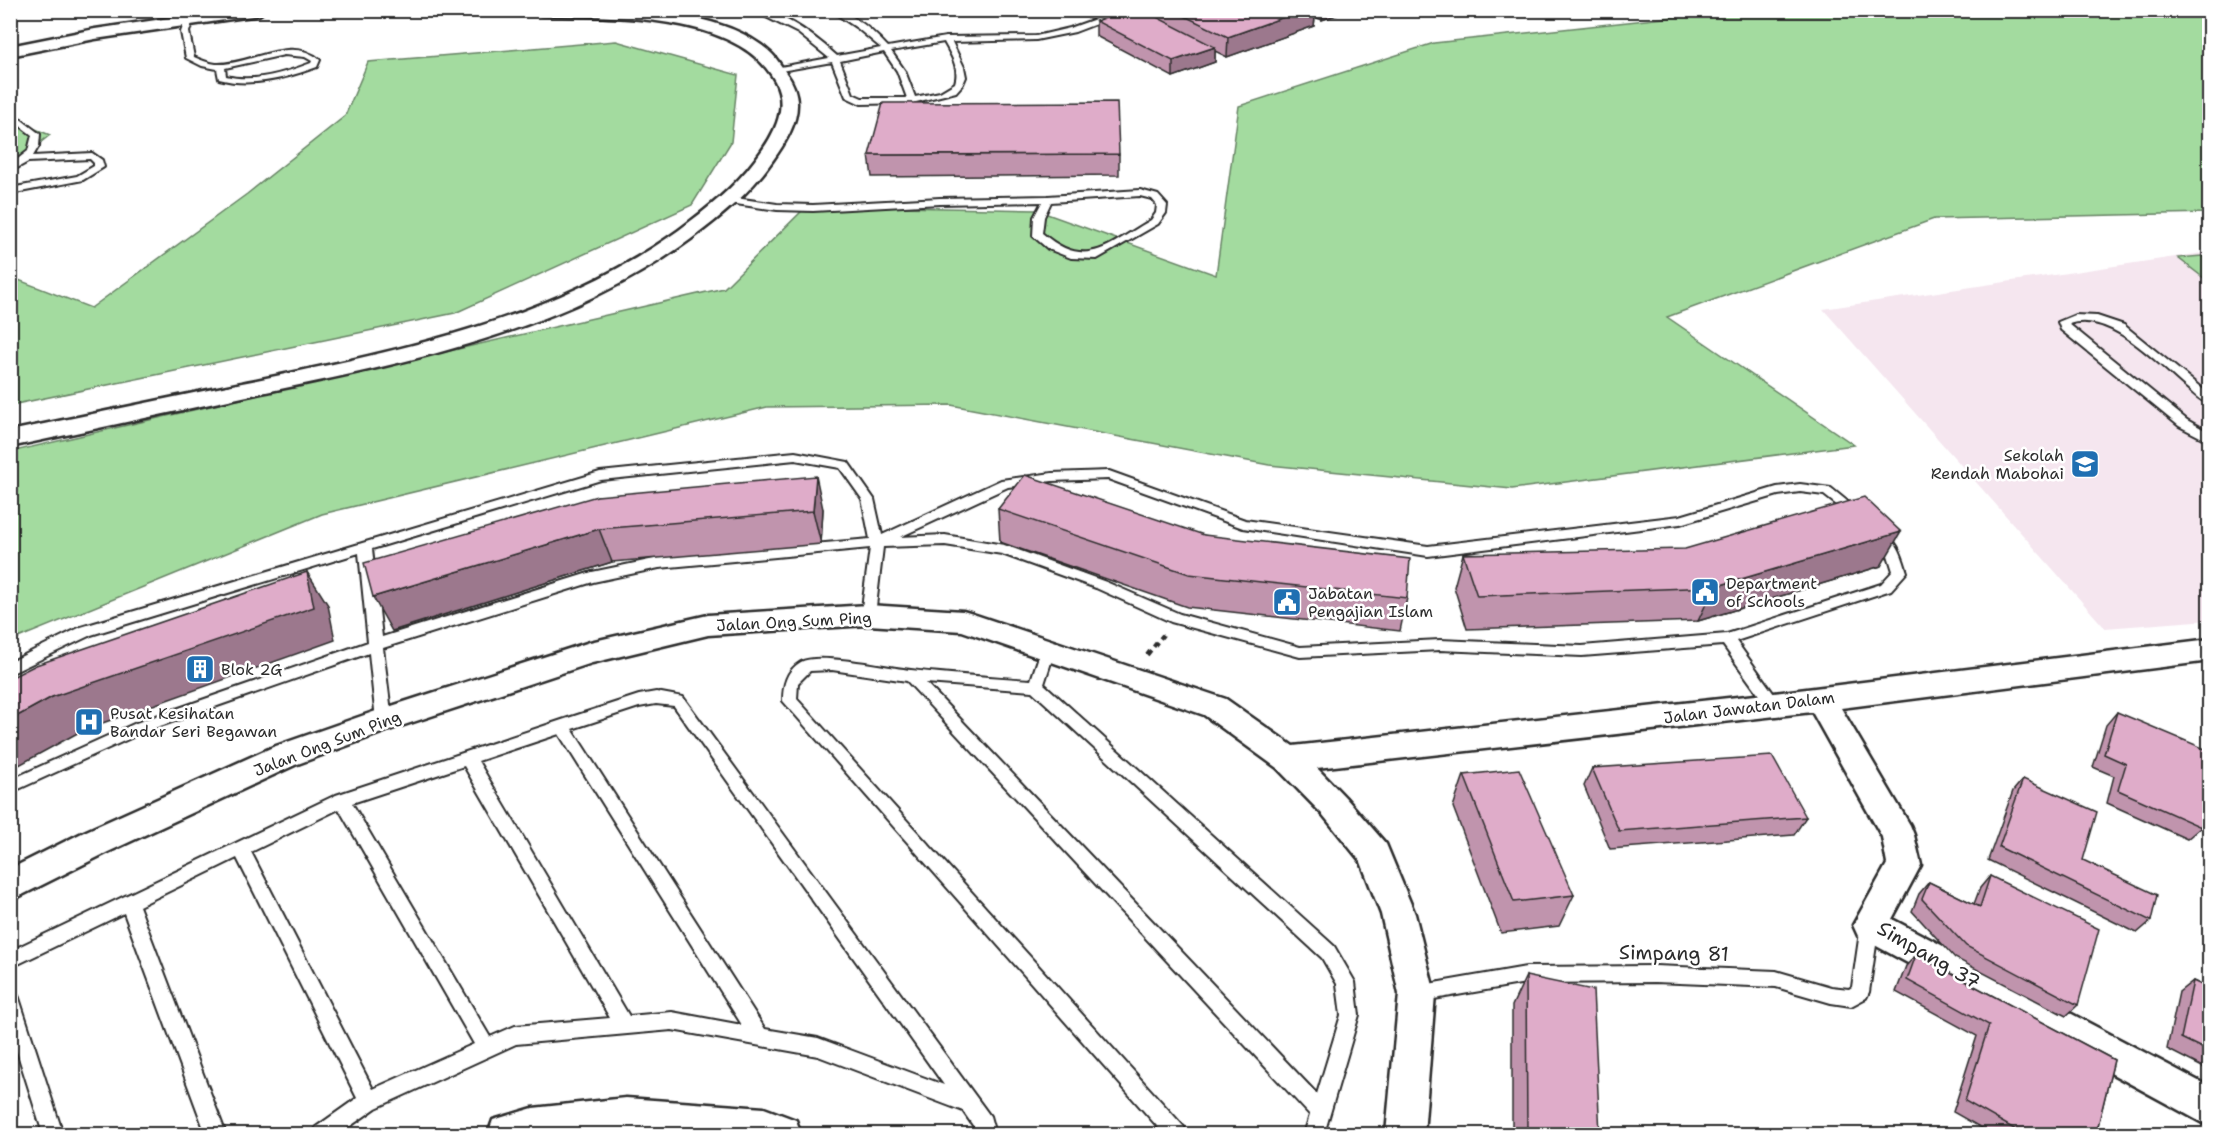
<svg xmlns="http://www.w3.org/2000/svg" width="2220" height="1145" font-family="'Shantell Sans',sans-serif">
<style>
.built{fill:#f5e6ef}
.green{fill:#a3db9f;stroke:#678365;stroke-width:1.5}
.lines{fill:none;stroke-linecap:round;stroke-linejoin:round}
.service-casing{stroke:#2b2b2b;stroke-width:4}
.minor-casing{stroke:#2b2b2b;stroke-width:5}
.path{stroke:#2b2b2b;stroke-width:4;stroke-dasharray:6 4.5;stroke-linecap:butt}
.service{fill:#fff;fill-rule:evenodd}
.minor{fill:#fff;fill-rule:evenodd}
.wall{fill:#c094ad;stroke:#2b2b2b;stroke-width:1.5}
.shaded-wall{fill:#9c788d;stroke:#2b2b2b;stroke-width:1.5}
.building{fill:#dfacc9;stroke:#2b2b2b;stroke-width:1.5}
.labels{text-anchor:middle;stroke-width:5;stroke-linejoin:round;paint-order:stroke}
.poi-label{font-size:16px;fill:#2b2b2b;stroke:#fff;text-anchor:start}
.street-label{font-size:16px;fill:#2b2b2b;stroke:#fff}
.near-street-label{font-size:20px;fill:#2b2b2b;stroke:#fff}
</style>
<rect width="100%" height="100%" fill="#fff"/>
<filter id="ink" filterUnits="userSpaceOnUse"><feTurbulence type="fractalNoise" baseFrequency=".0167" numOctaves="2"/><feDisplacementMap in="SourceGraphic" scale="12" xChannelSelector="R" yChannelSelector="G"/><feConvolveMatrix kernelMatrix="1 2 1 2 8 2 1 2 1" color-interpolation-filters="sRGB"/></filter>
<g filter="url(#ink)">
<path class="built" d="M2209 252V620L2105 628 1823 309Z"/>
<path class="green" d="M1738 10 2209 11V213L1934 219 1667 317 1854 445 1512 489 1269 465 951 405 767 407 322 514 11 641 10 452 724 288 808 205 1036 210 1216 275 1239 106 1434 43Z
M901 11H1035L995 16 913 15Z
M616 41 738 75 731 142 692 205 455 313 11 405V277L91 308 247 194 345 116 368 62Z
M11 119 50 135 11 166Z
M2202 256 2209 262V282L2178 258Z"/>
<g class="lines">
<g class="service-casing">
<path id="service" d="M663 10H671L663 19H657V15Z
M752 10C781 10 816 37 837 56L881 48 857 28 830 10C851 10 873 31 888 47L946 37 1036 36 1070 28 1121 10H1133L1075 32 1036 40 952 42 964 67 966 77 963 84 956 92 912 103 861 104 846 97 832 62 775 72V68L829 58 798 33ZM944 42C951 55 960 68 955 83L940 92 915 97 905 71 891 51ZM884 52 897 71 907 98H862L853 94 840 61Z
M186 18 193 20 189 32 194 57C201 60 208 63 216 64 249 66 291 34 320 60L317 67C286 78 252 88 219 79L217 69 202 66 186 58 181 32ZM284 55 305 57 312 61 311 63C285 73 253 83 226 76L225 68Z
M10 111 40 134 39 146 33 156 92 153 102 160 104 167 83 180 10 194V188L77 176 94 166V163L90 159 28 162 10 172V165L28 151 32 135 10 118Z
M1140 190 1158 195 1167 205 1166 213 1158 224 1097 259 1071 258 1048 249 1033 236 1034 217 1042 202 940 204 813 211 777 210 729 203 724 200 729 197 777 204 813 205 940 198 1048 196ZM1140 196 1152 199 1157 205 1156 213 1151 220C1109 244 1087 272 1042 233L1044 217 1051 202Z
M2075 315 2097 316 2124 325 2210 395V404C2201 402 2194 394 2187 388 2158 364 2110 310 2069 324L2187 420 2210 433V442L2179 426 2061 330 2058 322Z
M795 452 848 462 874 499 882 535 1001 480 1052 473 1109 471 1245 520 1428 546 1680 516 1777 487 1800 484 1831 488 1863 514 1862 517H1852L1824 495 1800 492 1778 495 1680 524 1428 556 1243 528 1108 479 1052 481 1008 487 900 537 945 535 1004 545 1106 582 1180 614 1300 647 1440 640 1582 646 1727 634 1881 584 1893 571 1887 552 1872 536 1879 531C1897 537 1902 556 1907 572L1891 590 1736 641 1779 701 1781 705 1779 709 1774 711 1769 709 1723 645 1582 656 1440 650 1300 657 1171 622 1096 588 1002 554 945 545 883 547 875 615 873 619H863L861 615 870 548 659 568 593 582 383 648 392 720 389 724 384 726 379 724 376 720 369 653 146 731 10 793V780L136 723 368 642 359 553 91 635 10 674V662L81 627 600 472ZM795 460 840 468 862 499 870 539 659 558 592 572 382 637 372 549 601 480Z
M1048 645 1053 646 1055 650 1044 684 1334 946 1355 982 1359 1015 1324 1134H1304L1310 1115 907 681 832 670 810 671 798 683 797 699 1184 1127 1187 1134H1164L783 701C783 685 786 671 801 662 818 652 889 668 911 670 951 675 991 677 1031 680L1041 650 1043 646ZM926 683 1032 691 1322 958 1337 984 1341 1015 1317 1094Z
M656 692 683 697 990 1116 995 1134H975L974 1127 963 1111 818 1056 672 1030 516 1044 376 1108 339 1134H313L316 1127 357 1098 237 858 139 906 226 1134H206L124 913 10 968V951L336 795 562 720 639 695ZM656 704 674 706 944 1085 818 1038 765 1029 572 729 639 707ZM559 734 742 1025 672 1012 629 1016 478 761ZM464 766 610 1018 515 1026 490 1037 352 803ZM339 809 474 1044 373 1089 251 852Z
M1870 917 1876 920 1879 925 1869 992 1866 998 1851 1006 1831 1003 1776 987 1655 982 1526 983 1417 1002 1411 1000 1408 994 1411 988 1417 986 1526 967 1655 966 1776 971 1831 987 1849 989 1852 987 1861 925 1864 920Z
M10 990 16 992 19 998 63 1134H43L10 1029Z"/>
</g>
<g class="minor-casing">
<path id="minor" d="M224 10H266L259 15 95 39 10 56V46L95 29Z
M534 10C604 10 717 2 772 54 777 59 782 67 786 73 809 103 792 134 773 160 751 192 722 216 691 239 564 333 403 363 252 395 171 412 91 430 10 447V431C88 415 165 399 242 383 393 352 551 322 679 230 707 209 734 188 755 160 772 138 790 109 775 81 738 12 608 17 541 15Z
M868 605 963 611 973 614 1226 699 1293 746 1774 693 2210 639V661L1841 708 1910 825 1914 835 1921 865 1892 919 2210 1087V1127L1858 936 1853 925 1887 864 1882 837 1812 712 1317 768 1345 797 1386 844 1415 914 1435 994 1424 1134H1386L1399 994 1381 914 1361 862 1323 815 1277 768 1204 715 962 631 868 625 708 635 592 663 395 728 295 765 108 852 10 901V869L84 832 273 747 373 712 590 642 708 615Z
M626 1098 764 1108 796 1120 801 1134H488L493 1120 533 1108Z"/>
</g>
<path class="path" d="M1147 655 1163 635"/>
<use href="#service" class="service"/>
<use href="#minor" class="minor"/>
</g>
<path class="wall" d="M1145 10H1350L1322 20 1315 17 1314 26 1227 57 1215 51V62L1173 77 1096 36V21L1145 12Z
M1119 154V175L872 177 869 155Z
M597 496 823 509 821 544 612 562 392 631Z
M998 509 1204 535 1407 598 1400 631 1187 607 1000 542Z
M1463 554 1881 566 1698 621 1467 629 1454 587Z
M2117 712 2210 789V832L2200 828 2187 839 2107 803 2114 776 2093 767 2106 725Z
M1592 768 1806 817 1794 835 1610 849 1584 786Z
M1464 775 1574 895 1559 926 1501 933 1453 807Z
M2023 779 2083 860 2151 921 2137 933 1988 860 2013 791Z
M1990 876 2078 1005 2066 1016 1955 958 1912 911 1919 894 1929 882 1974 904 1980 888Z
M1916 955 2114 1060 2096 1134H1992L1953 1112 1977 1036 1896 992 1906 966Z
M1526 976 1600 1134H1512V1006Z
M2193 981 2210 989V1071L2167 1049 2179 992Z"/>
<path class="shaded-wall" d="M1304 10H1316L1314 26 1227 57 1228 37Z
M1323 10H1350L1322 20Z
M1215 47V62L1173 77V61Z
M816 476 823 509 821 544 813 511Z
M599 529 612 562 392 631 373 597Z
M1901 532 1881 566 1698 621 1714 587Z
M307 572 328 605 335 640 83 730 10 770V720L52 697Z"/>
<path class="building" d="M1130 10H1143L1215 47 1173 61 1096 21Z
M1172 10H1304L1228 37Z
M1117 102 1119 154 869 155 883 103Z
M1025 475 1204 535 1410 559 1407 598 1189 574 998 509Z
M816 476 813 511 599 529 373 597 364 563 597 496Z
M1864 497 1901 532 1714 587 1477 596 1463 554 1685 549Z
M307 572 314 607 52 697 10 720V678L36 665Z
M2117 712 2210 751V814L2204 811 2201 827 2118 790 2126 764 2104 754Z
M1772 756 1806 817 1619 831 1592 768Z
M1519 769 1574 895 1514 902 1464 775Z
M2023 779 2097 812 2083 860 2157 895 2151 921 1999 847Z
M1990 876 2099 929 2078 1005 1966 946 1922 899 1929 882 1980 907Z
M1916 955 2114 1060 2096 1134H2023L1965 1101 1989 1025 1907 980Z
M1526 976 1593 990 1600 1134H1527Z
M2193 981 2210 989V1052L2181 1038Z"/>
</g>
<defs>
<g id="school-square" transform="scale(1.5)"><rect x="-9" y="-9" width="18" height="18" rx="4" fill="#1f6fb2" stroke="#fff"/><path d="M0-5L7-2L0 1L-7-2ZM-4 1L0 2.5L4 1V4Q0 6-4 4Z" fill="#fff"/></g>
<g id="civic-square" transform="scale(1.5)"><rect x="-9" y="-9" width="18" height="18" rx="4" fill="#1f6fb2" stroke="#fff"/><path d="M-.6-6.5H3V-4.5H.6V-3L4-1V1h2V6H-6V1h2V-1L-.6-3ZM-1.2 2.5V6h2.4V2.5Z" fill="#fff"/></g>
<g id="building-square" transform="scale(1.5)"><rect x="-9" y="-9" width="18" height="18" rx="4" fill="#1f6fb2" stroke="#fff"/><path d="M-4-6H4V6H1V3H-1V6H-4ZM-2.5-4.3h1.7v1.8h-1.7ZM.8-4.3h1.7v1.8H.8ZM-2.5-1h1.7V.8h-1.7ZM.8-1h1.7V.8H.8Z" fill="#fff"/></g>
<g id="hospital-square" transform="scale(1.5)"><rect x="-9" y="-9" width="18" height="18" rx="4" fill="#1f6fb2" stroke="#fff"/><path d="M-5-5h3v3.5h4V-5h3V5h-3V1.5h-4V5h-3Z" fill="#fff"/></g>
</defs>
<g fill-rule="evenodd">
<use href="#school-square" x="2085" y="464"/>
<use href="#civic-square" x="1705" y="592"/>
<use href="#civic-square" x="1287" y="602"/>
<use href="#building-square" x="200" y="669"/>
<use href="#hospital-square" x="89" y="722"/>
</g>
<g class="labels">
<g class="poi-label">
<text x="2064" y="461" text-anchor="end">Sekolah<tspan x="2064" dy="18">Rendah Mabohai</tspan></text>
<text x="1726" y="589">Department<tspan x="1726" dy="18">of Schools</tspan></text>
<text x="1308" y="599">Jabatan<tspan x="1308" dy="18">Pengajian Islam</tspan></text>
<text x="221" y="675">Blok 2G</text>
<text x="110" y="719">Pusat Kesihatan<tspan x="110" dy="18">Bandar Seri Begawan</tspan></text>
</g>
<g class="street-label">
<text transform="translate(794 621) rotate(-3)" y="6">Jalan Ong Sum Ping</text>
<text transform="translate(1749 707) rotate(-7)" y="6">Jalan Jawatan Dalam</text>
<text transform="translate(327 743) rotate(-21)" y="6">Jalan Ong Sum Ping</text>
</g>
<g class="near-street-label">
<text transform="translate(1674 953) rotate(1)" y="7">Simpang 81</text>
<text transform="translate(1929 955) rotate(30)" y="7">Simpang 37</text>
</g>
</g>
<rect width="2220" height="1145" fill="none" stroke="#fff" stroke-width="36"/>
<rect x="18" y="18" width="2184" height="1109" fill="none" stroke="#2b2b2b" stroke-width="2" filter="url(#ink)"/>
</svg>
